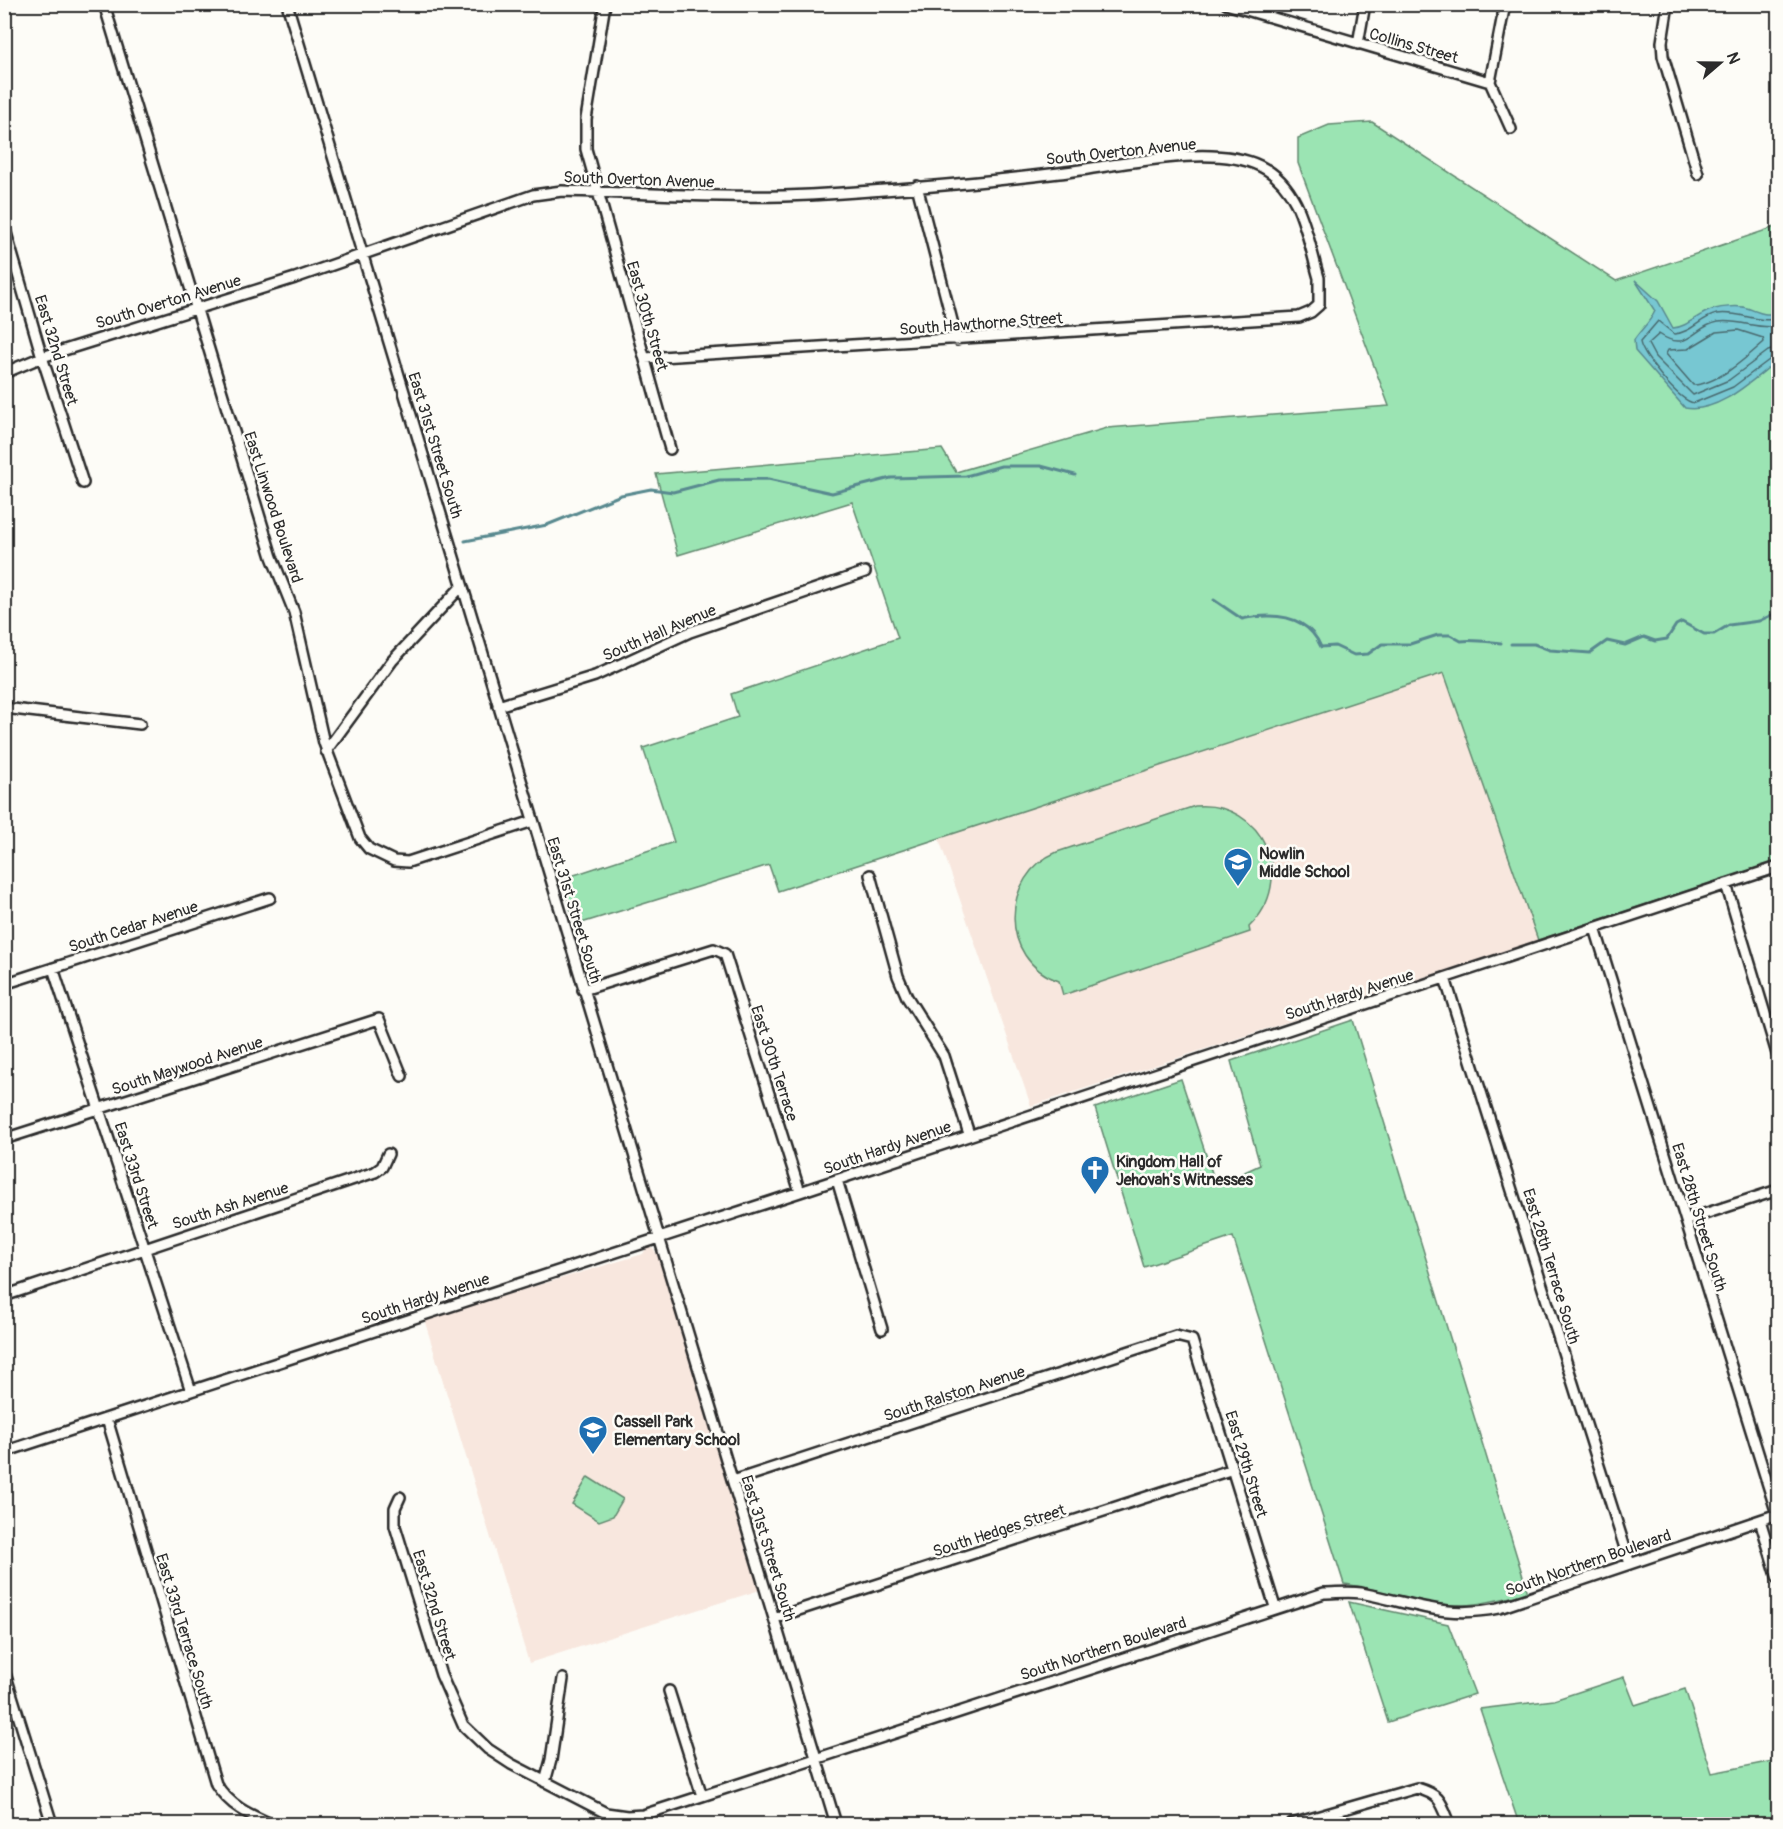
<svg xmlns="http://www.w3.org/2000/svg" width="1783" height="1829" font-family="Pangolin,sans-serif">
<style>
.built{fill:#f8e7de}
.green{fill:#9be4b3;stroke:#63886f;stroke-width:1.5}
.water{fill:#77c7d2;stroke:#59898f;stroke-width:1.5}
.lines{fill:none;stroke-linecap:round;stroke-linejoin:round}
.shore{stroke:#49696e;stroke-width:1.5}
.stream{stroke:#59898f;stroke-width:3}
.minor-casing{stroke:#2b2b2b;stroke-width:14}
.minor{stroke:#fdfcf7;stroke-width:9}
.labels{text-anchor:middle;stroke-width:5;stroke-linejoin:round;paint-order:stroke}
.street-label{font-size:16px;fill:#2b2b2b;stroke:#fdfcf7}
.poi-label{font-size:16px;font-weight:bold;fill:#2b2b2b;stroke:#fdfcf7;text-anchor:start}
</style>
<rect width="100%" height="100%" fill="#fdfcf7"/>
<filter id="ink" filterUnits="userSpaceOnUse"><feTurbulence type="fractalNoise" baseFrequency=".0167" numOctaves="2"/><feDisplacementMap in="SourceGraphic" scale="12" xChannelSelector="R" yChannelSelector="G"/><feConvolveMatrix kernelMatrix="1 2 1 2 8 2 1 2 1" color-interpolation-filters="sRGB"/></filter>
<g filter="url(#ink)">
<path class="built" d="M1444 673 1538 940 1031 1106 938 836Z
M647 1247 653 1249 658 1255 675 1305 760 1590 529 1663 424 1319 643 1254Z"/>
<path class="green" d="M1372 122 1616 281 1778 226V861L1538 940 1444 673 778 891 769 865 575 925 562 879 674 842 643 748 738 717 731 694 898 638 852 502 678 555 656 474 942 449 956 472 1107 428 1389 406 1298 163V138L1329 125Z
M1195 806C1264 800 1298 880 1249 927L1250 932 1063 995 1059 981C998 960 1001 875 1057 852Z
M1353 1020 1528 1593C1499 1600 1470 1608 1440 1604 1408 1600 1376 1588 1344 1584L1233 1237 1144 1267 1095 1108 1181 1079 1215 1182 1236 1176 1260 1165 1231 1061Z
M588 1477 623 1499 613 1516 599 1521 572 1504Z
M1349 1602 1448 1624 1475 1694 1388 1722Z
M1624 1677 1635 1705 1685 1689 1712 1773 1778 1760V1824H1519L1480 1709 1554 1700Z"/>
<path class="water" d="M1635 280 1658 301 1673 328C1689 327 1699 312 1715 309 1722 307 1735 306 1743 307 1759 311 1760 316 1778 313V360C1753 379 1719 414 1685 408L1635 351 1634 340C1641 329 1649 324 1655 311Z"/>
<g class="lines">
<path class="shore" d="M1778 319C1756 323 1740 311 1717 314 1701 317 1691 333 1674 334L1658 321 1640 342C1642 356 1679 401 1694 403L1733 387 1773 357 1778 356
M1778 326C1757 330 1740 319 1718 322 1693 326 1689 354 1659 334L1648 344 1655 357 1693 395 1729 380 1768 351 1778 348
M1738 330 1763 338 1764 342C1746 358 1718 384 1693 385L1666 354 1668 350 1688 349 1716 332Z"/>
<path class="stream" d="M465 541 547 525 621 495 651 489 673 492 719 480 768 479 832 493 891 478 966 476 1001 466H1041L1075 475
M1214 600 1242 619C1272 613 1307 614 1321 647L1335 646 1354 655 1368 654 1382 644H1410L1438 635H1450L1461 641C1470 639 1491 642 1501 643
M1511 644H1534L1550 650 1590 653 1607 641 1625 645 1644 637 1655 641 1667 639 1676 625 1682 622 1704 634H1714L1729 625 1759 621 1778 612"/>
<g class="minor-casing">
<path id="minor" d="M104 4 272 557 294 612 324 743 360 838 369 849 394 861 408 862 533 821
M287 4 836 1824
M605 4 586 119V149L670 449
M1226 4 1490 82
M1505 4 1490 82 1511 129
M1668 4 1662 42 1663 56 1698 174
M1358 44 1365 4
M917 186 957 340
M4 226 42 357 83 483
M4 373 42 357 295 278 533 195 562 191C644 193 727 199 810 195 893 190 977 183 1059 173 1112 167 1212 142 1260 166 1302 186 1307 238 1319 278V305L1311 312 1299 317 645 358
M498 706 595 676 690 632 865 572
M4 708 140 724
M326 751 392 661 462 586
M870 875 898 976 907 997 944 1056 969 1134
M1726 884 1778 1057
M1595 928 1777 1514
M53 968 191 1391
M1445 978 1630 1564
M4 984 270 898
M583 990 714 949 725 954 800 1192
M4 1139 379 1019 402 1076
M837 1180 882 1329
M1686 1220 1778 1190
M4 1296 375 1172 382 1167 388 1154
M107 1419 216 1784C230 1806 248 1814 271 1824
M4 1452 800 1192 1778 867
M733 1481 1176 1336 1192 1340 1275 1607
M400 1497 395 1508V1526L441 1675 463 1725 488 1749 511 1764 606 1813 627 1816 643 1815 702 1796 1324 1593C1336 1593 1349 1591 1361 1593 1413 1603 1445 1619 1499 1608L1778 1514
M1760 1520 1778 1579
M774 1618 1233 1469
M4 1670 52 1824
M669 1691 702 1796
M545 1782 551 1760 563 1679
M1292 1824 1417 1788C1441 1795 1441 1802 1450 1824"/>
</g>
<use href="#minor" class="minor"/>
</g>
</g>
<defs>
<g id="school-pin" transform="scale(1.5)"><path d="M0 17L-7.5 6A9.5 9.5 0 1 1 7.5 6Z" fill="#1f6fb2" stroke="#fdfcf7"/><path d="M0-5L7-2L0 1L-7-2ZM-4 1L0 2.5L4 1V4Q0 6-4 4Z" fill="#fff"/></g>
<g id="church-pin" transform="scale(1.5)"><path d="M0 17L-7.5 6A9.5 9.5 0 1 1 7.5 6Z" fill="#1f6fb2" stroke="#fdfcf7"/><path d="M-1.2-6h2.4v3.5h3.3v2.4h-3.3V6h-2.4V-.1h-3.3v-2.4h3.3Z" fill="#fff"/></g>
</defs>
<g fill-rule="evenodd">
<use href="#school-pin" x="1238" y="862"/>
<use href="#church-pin" x="1095" y="1170"/>
<use href="#school-pin" x="593" y="1430"/>
</g>
<g class="labels">
<g class="street-label">
<text transform="translate(1414 45) rotate(16)" y="6">Collins Street</text>
<text transform="translate(1121 151) rotate(-6)" y="6">South Overton Avenue</text>
<text transform="translate(639 179) rotate(2)" y="6">South Overton Avenue</text>
<text transform="translate(168 301) rotate(-17)" y="6">South Overton Avenue</text>
<text transform="translate(648 316) rotate(74)" y="6">East 30th Street</text>
<text transform="translate(981 323) rotate(-4)" y="6">South Hawthorne Street</text>
<text transform="translate(57 350) rotate(73)" y="6">East 32nd Street</text>
<text transform="translate(436 445) rotate(73)" y="6">East 31st Street South</text>
<text transform="translate(274 507) rotate(72)" y="6">East Linwood Boulevard</text>
<text transform="translate(659 632) rotate(-23)" y="6">South Hall Avenue</text>
<text transform="translate(575 910) rotate(73)" y="6">East 31st Street South</text>
<text transform="translate(133 926) rotate(-18)" y="6">South Cedar Avenue</text>
<text transform="translate(1349 994) rotate(-18)" y="6">South Hardy Avenue</text>
<text transform="translate(775 1063) rotate(72)" y="6">East 30th Terrace</text>
<text transform="translate(187 1065) rotate(-18)" y="6">South Maywood Avenue</text>
<text transform="translate(887 1147) rotate(-19)" y="6">South Hardy Avenue</text>
<text transform="translate(137 1175) rotate(72)" y="6">East 33rd Street</text>
<text transform="translate(230 1205) rotate(-18)" y="6">South Ash Avenue</text>
<text transform="translate(1700 1217) rotate(73)" y="6">East 28th Street South</text>
<text transform="translate(1552 1266) rotate(73)" y="6">East 28th Terrace South</text>
<text transform="translate(425 1298) rotate(-18)" y="6">South Hardy Avenue</text>
<text transform="translate(954 1393) rotate(-18)" y="6">South Ralston Avenue</text>
<text transform="translate(1247 1464) rotate(73)" y="6">East 29th Street</text>
<text transform="translate(999 1530) rotate(-18)" y="6">South Hedges Street</text>
<text transform="translate(769 1548) rotate(73)" y="6">East 31st Street South</text>
<text transform="translate(1588 1562) rotate(-19)" y="6">South Northern Boulevard</text>
<text transform="translate(435 1605) rotate(73)" y="6">East 32nd Street</text>
<text transform="translate(185 1631) rotate(73)" y="6">East 33rd Terrace South</text>
<text transform="translate(1103 1648) rotate(-18)" y="6">South Northern Boulevard</text>
</g>
<g class="poi-label">
<text x="1259" y="859">Nowlin<tspan x="1259" dy="18">Middle School</tspan></text>
<text x="1116" y="1167">Kingdom Hall of<tspan x="1116" dy="18">Jehovah's Witnesses</tspan></text>
<text x="614" y="1427">Cassell Park<tspan x="614" dy="18">Elementary School</tspan></text>
</g>
</g>
<rect width="1783" height="1829" fill="none" stroke="#fdfcf7" stroke-width="24"/>
<rect x="12" y="12" width="1759" height="1805" fill="none" stroke="#2b2b2b" stroke-width="2" filter="url(#ink)"/>
<g transform="translate(1720 63) rotate(70)" stroke="#fdfcf7" stroke-width="4.5" paint-order="stroke">
<path d="M0-4.5L10 22L0 15L-10 22Z" fill="#2b2b2b"/>
<text y="-9" font-size="16" font-weight="bold" text-anchor="middle" fill="#2b2b2b">N</text>
</g>
</svg>
